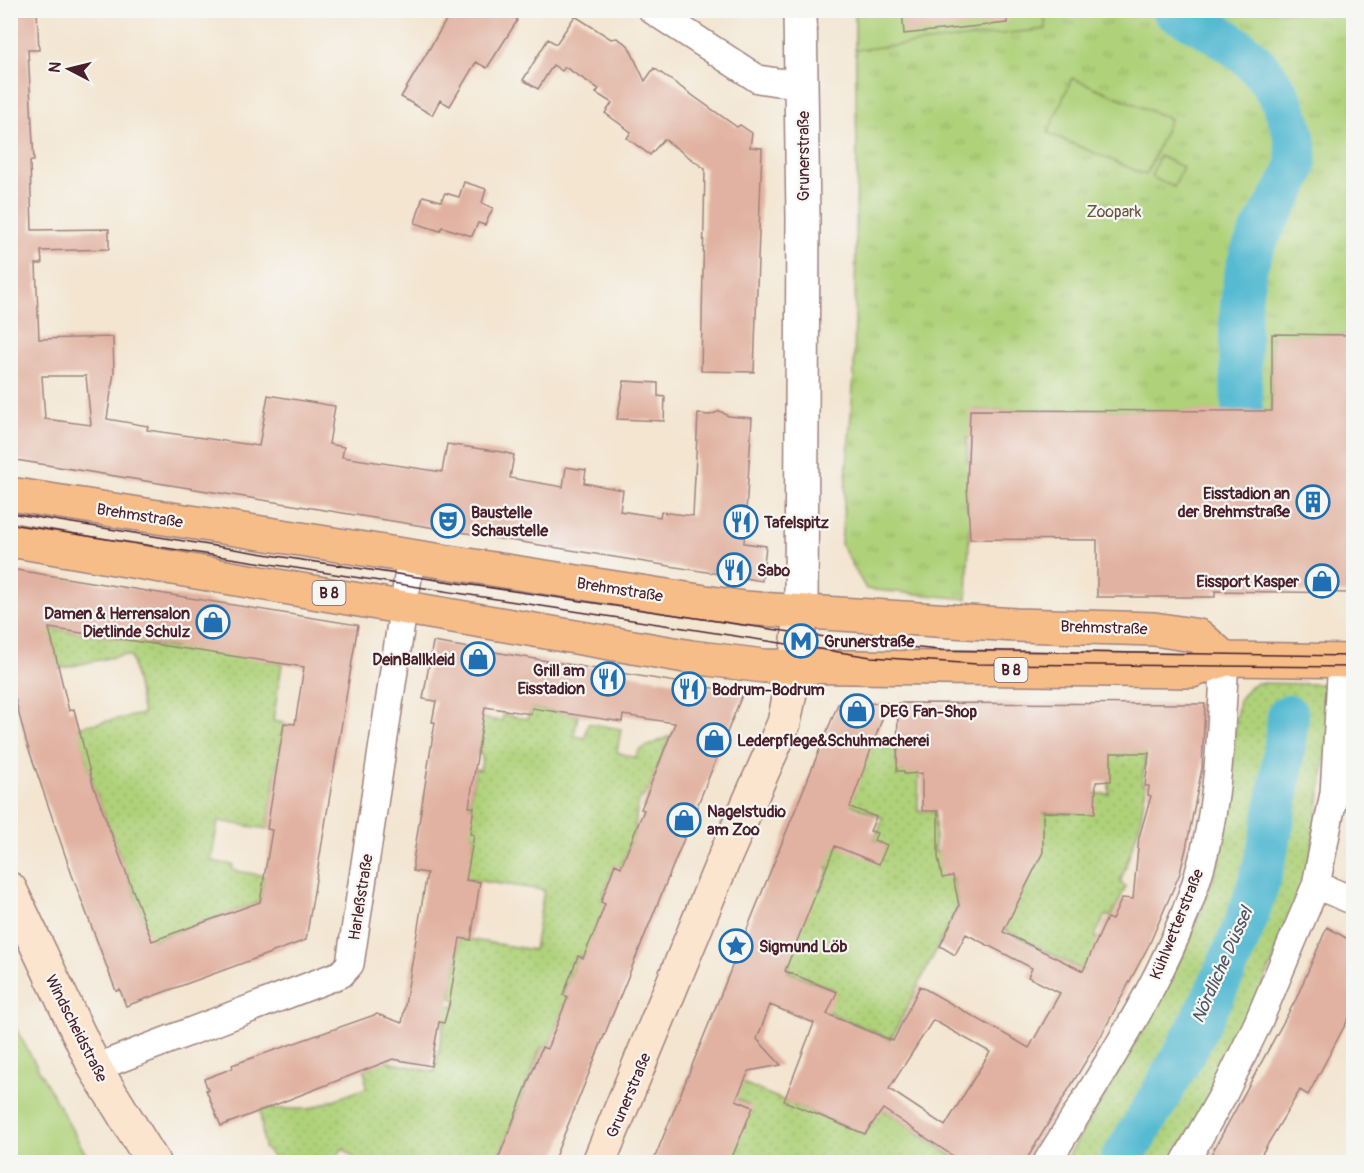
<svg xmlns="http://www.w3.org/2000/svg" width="1364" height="1173" font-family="Pangolin,sans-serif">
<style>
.grass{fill:url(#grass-dots);stroke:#7c7852;stroke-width:1.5}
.park{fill:url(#park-tufts);stroke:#7c7852;stroke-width:1.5}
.garden{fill:#afd179;stroke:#7c7852;stroke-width:1.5}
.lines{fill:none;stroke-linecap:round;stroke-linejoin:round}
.river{stroke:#54bad2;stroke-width:42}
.building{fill:#e1b2a1;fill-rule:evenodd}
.minor-casing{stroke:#9e827e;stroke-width:30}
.tertiary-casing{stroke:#9e827e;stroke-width:36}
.secondary-casing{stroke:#9e827e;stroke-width:36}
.primary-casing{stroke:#9e827e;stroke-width:36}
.minor{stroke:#fff;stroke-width:27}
.tertiary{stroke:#fff;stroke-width:33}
.secondary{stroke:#fce5cf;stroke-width:33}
.primary{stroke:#f7bd88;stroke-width:33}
.tram{stroke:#4a1f2b;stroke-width:1.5}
.labels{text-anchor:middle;stroke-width:4.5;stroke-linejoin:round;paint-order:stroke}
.shield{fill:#f6f6f2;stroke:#7e6067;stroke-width:1.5}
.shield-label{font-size:15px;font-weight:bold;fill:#4a1f2b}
.street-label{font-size:16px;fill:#4a1f2b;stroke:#f6f6f2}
.park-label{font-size:16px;fill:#685442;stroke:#f6f6f2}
.poi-label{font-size:16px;font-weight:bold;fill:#4a1f2b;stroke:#f6f6f2;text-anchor:start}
.water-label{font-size:18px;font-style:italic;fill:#4e5565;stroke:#f6f6f2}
</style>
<defs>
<pattern id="grass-dots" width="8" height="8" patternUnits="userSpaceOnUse" patternTransform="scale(1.5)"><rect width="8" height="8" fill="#afd179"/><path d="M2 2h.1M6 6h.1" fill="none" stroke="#98b369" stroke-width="1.8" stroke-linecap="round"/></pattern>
<pattern id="park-tufts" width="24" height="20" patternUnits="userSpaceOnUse" patternTransform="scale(1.5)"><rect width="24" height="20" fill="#afd179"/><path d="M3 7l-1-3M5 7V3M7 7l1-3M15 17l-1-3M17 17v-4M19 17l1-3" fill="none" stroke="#98b369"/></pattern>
</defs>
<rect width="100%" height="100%" fill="#f6f6f2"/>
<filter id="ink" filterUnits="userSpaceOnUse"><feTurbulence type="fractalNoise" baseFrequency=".0167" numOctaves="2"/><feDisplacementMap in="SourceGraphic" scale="12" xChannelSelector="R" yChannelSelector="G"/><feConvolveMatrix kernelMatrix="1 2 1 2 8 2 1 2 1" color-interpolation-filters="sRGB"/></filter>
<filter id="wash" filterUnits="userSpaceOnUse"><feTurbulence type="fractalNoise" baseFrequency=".008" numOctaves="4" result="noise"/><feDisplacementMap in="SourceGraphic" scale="24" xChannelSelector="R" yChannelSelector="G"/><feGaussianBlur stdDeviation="1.35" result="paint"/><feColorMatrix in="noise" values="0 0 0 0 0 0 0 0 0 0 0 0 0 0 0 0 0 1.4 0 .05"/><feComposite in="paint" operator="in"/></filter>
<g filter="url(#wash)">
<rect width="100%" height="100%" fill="#f3e5d0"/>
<path class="grass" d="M41 627 134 641 148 640V644L176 648 178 642 282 664 273 721 284 723 267 829 218 821 211 861 233 865 232 870 265 876 260 902 148 942 143 918 93 785 77 727 143 714 131 656 122 655 58 669 52 641Z
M1257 683 1323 684 1331 693 1333 707 1307 883 1224 1074 1171 1162H1065C1118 1070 1186 968 1217 867 1234 813 1230 755 1239 700L1250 686Z
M532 708 578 715 574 736 585 738 588 723 621 729 617 752 635 758 639 750 670 736 648 791 638 802 634 835 621 867 615 865 601 901 606 904 584 958 578 956 563 994 568 997 547 1049 541 1047 497 1162H359L343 1148 333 1162H279L264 1148 260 1109H309L366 1088 365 1070 373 1067 371 1061 376 1059 435 1072 447 1005 455 1006 456 999 450 998 460 938 534 950 544 890 458 878 467 847 472 848 474 835 465 834 474 808 469 807 475 769 480 770 483 756 478 754 480 718 502 721 503 715 527 719Z
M869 746H895L897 749V766L919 771 918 811H935V852H948L959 905 891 1039 825 1011 834 990 787 971 789 964 782 960 814 888 820 890 829 868 824 865 833 844H884L874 840 883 818 849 804Z
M1147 749 1142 784 1146 785 1140 824 1120 883 1126 886 1111 917 1106 915 1095 936 1100 939 1084 971 1003 929 1036 813H1074L1075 793 1109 794V750Z
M738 1081 846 1127 863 1095 957 1160 956 1162H707L711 1151 728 1158 749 1105 732 1097Z"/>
<path class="park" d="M855 11H1353V335H1272V412L971 410V438H967V461H970L967 509 970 510 967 599 866 589 841 544 854 375 857 157Z"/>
<path class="garden" d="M855 11H1044L1046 29 855 50Z
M1072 78 1170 119 1146 175 1048 133Z
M1159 156 1183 167 1174 187 1151 177Z
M10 1020H11L90 1162H11Z"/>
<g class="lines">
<path class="river" d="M1173 10C1229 37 1274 65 1292 128 1296 142 1299 158 1294 172 1280 206 1254 234 1246 270 1236 315 1241 362 1242 407
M1120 1162C1172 1079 1231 976 1259 882 1275 827 1282 772 1288 716"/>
</g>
<g id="blocks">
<path class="building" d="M10 10H37L39 50H28L34 161H30L32 230 109 229V249L41 251 42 264H36L39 339 113 337 114 372 107 419 148 426 147 430 259 446 268 395 335 406 329 444 344 447 342 457 442 472 447 444 502 452 514 455 510 478 563 487 566 467 586 470 584 483 623 490 620 511 660 517 661 512 693 516 698 414 710 415 720 411 728 416 752 418 744 543 766 546 762 581 10 459ZM42 376H86L91 425 45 419Z
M452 10H514L517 21 487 68 476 62 450 106 440 100 432 115 401 97Z
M902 10H1007V23L904 34Z
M575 16 611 39 617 38 628 45 645 81 654 68 737 127 740 125 752 133 750 147 762 148 754 372 701 371 705 169 664 139 650 155 627 138 631 132 605 113 612 103 596 93 599 89 565 67 562 71 553 65 538 89 523 80 548 39 556 44Z
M464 182 486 189 482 203 493 208 485 225 478 223 472 236 442 227 440 231 415 223 423 196 441 201 445 193 459 197Z
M1272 334 1353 335V593L1215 591V597H1097V540L970 539 967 486 970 410 1272 411Z
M624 381 658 383V396L665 397 664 421 617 419Z
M10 569 358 625 306 940 126 1006 120 990 116 991 72 875 26 741 10 679ZM49 628 304 667 295 724 284 723 267 829 272 830 260 902 152 941 93 785 74 709 69 711Z
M433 642 743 693 553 1162H497L542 1047 547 1049 568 997 563 995 578 956 583 958 596 928 605 904 601 902 615 864 621 867 637 827 644 810 641 809 675 723 623 715 622 722 532 708 531 714 485 707 469 807H474L470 834 474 835 466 880 480 882 471 940 460 938 449 1005 444 1023 439 1022 431 1066 393 1059 221 1126 206 1090H208L204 1079 233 1068 232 1065 377 1014 402 1023 427 873 413 871V861L435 722H432L436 701 423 699Z
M888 703 850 807 876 817 870 831 877 833 874 840 887 845 879 864 835 846 785 971 837 992 827 1014 893 1041 920 986 1029 1048 1060 993 1028 977 1032 968 966 934 955 955 940 946 959 906 953 876 942 878 938 857V811H922V773L904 774V771H897L898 703 1205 704 1202 768 1186 849 1180 873 1149 945 1101 1036 1025 1162H962L883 1109 865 1134 784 1101 814 1023 770 1005 757 1039 781 1065 749 1071 736 1100 753 1107 730 1162H653L838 704ZM1111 753H1149L1145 786H1149L1148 795 1151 796 1139 837 1133 899 1122 898 1112 920 1107 918 1083 971 1003 932 1043 852V812L1095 813 1096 782 1111 781ZM933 1020 990 1052 945 1126 889 1089Z
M1327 927 1353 942V1010L1308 1095 1300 1090 1257 1162H1207L1296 999Z"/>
</g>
</g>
<g filter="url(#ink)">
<use href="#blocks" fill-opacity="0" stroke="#9e827e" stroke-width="1.5"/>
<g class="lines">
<g class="minor-casing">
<path id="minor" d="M652 10 758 79 777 82 803 83
M1316 885 1354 901
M95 1068 341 974 350 964 411 557
M1047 1162C1105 1068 1180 958 1205 850 1220 787 1221 724 1225 659
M1185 1162 1224 1093 1257 1025 1316 885 1334 793 1342 660"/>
</g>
<g class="tertiary-casing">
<path id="tertiary" d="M800 10 803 219 801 612"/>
</g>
<g class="secondary-casing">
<path id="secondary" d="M10 889 95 1068 153 1162
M599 1162 724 859 784 723 795 667 801 612"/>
</g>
<g class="primary-casing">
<path id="primary" d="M10 494 744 608 1016 625 1154 629 1199 636 1225 659
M10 540 691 657 764 666 1192 671 1225 659 1354 661"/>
</g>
<use href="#minor" class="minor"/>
<use href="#tertiary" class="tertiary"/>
<use href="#secondary" class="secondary"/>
<use href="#primary" class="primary"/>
<path class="tram" d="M10 513 302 560 873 644 941 650 1354 656
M10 524 871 657 977 664 1354 667"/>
</g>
</g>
<defs>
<g id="building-ring" transform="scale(1.725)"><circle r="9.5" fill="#f6f6f2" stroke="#1f6fb2" stroke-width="1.5"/><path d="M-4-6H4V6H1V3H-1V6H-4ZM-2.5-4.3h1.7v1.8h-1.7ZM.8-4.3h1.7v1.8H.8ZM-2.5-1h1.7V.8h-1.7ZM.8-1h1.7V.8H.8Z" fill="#1f6fb2"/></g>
<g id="theatre-ring" transform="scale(1.725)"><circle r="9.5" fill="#f6f6f2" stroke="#1f6fb2" stroke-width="1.5"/><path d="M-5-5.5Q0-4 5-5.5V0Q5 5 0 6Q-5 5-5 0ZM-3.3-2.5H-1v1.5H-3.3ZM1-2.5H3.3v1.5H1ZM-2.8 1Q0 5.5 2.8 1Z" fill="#1f6fb2"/></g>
<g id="restaurant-ring" transform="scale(1.725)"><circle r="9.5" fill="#f6f6f2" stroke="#1f6fb2" stroke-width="1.5"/><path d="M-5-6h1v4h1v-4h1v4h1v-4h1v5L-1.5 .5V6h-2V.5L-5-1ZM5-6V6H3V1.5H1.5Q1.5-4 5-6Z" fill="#1f6fb2"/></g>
<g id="shop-ring" transform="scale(1.725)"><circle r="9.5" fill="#f6f6f2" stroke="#1f6fb2" stroke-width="1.5"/><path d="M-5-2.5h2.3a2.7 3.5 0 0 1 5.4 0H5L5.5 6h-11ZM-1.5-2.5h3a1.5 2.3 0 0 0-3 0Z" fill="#1f6fb2"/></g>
<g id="metro-ring" transform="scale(1.725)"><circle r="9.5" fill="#f6f6f2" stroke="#1f6fb2" stroke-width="1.5"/><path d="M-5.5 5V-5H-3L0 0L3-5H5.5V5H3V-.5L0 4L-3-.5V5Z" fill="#1f6fb2"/></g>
<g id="sight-ring" transform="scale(1.725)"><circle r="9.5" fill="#f6f6f2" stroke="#1f6fb2" stroke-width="1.5"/><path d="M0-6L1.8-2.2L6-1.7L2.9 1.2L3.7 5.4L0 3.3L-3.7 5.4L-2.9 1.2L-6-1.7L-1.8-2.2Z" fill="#1f6fb2"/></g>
</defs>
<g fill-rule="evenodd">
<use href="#building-ring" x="1313" y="502"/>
<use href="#theatre-ring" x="448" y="521"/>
<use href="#restaurant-ring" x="741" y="522"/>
<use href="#restaurant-ring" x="734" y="570"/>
<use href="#shop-ring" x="1322" y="581"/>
<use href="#shop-ring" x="213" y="622"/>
<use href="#metro-ring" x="801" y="641"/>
<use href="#shop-ring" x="478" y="659"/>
<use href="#restaurant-ring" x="608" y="679"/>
<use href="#restaurant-ring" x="689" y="689"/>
<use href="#shop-ring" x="857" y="711"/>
<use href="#shop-ring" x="714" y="740"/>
<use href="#shop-ring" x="684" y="820"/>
<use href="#sight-ring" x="736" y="946"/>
</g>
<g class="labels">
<g class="shield">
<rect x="312.5" y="581" width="33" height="24" rx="4.5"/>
<rect x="994.5" y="658" width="33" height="24" rx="4.5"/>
</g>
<g class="shield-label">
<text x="329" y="598">B 8</text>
<text x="1011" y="675">B 8</text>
</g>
<g class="street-label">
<text transform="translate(803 156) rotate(-90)" y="6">Grunerstraße</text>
<text transform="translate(140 515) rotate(9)" y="6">Brehmstraße</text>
<text transform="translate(620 589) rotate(9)" y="6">Brehmstraße</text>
<text transform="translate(1104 627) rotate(2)" y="6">Brehmstraße</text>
<text transform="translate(360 897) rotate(-81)" y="6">Harleßstraße</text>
<text transform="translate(1176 924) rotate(-68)" y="6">Kühlwetterstraße</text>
<text transform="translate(77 1028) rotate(63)" y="6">Windscheidstraße</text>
<text transform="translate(628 1095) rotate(-67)" y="6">Grunerstraße</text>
</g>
<g class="park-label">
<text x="1114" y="217">Zoopark</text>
</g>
<g class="poi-label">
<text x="1290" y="499" text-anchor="end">Eisstadion an<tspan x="1290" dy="18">der Brehmstraße</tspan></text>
<text x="471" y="518">Baustelle<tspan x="471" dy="18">Schaustelle</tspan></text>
<text x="764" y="528">Tafelspitz</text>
<text x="757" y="576">Sabo</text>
<text x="1299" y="587" text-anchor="end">Eissport Kasper</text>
<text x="190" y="619" text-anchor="end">Damen &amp; Herrensalon<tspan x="190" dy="18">Dietlinde Schulz</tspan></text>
<text x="824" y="647">Grunerstraße</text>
<text x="455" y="665" text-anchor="end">DeinBallkleid</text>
<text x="585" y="676" text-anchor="end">Grill am<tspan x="585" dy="18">Eisstadion</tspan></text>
<text x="712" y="695">Bodrum-Bodrum</text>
<text x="880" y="717">DEG Fan-Shop</text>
<text x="737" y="746">Lederpflege&amp;Schuhmacherei</text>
<text x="707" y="817">Nagelstudio<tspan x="707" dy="18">am Zoo</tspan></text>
<text x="759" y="952">Sigmund Löb</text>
</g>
<g class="water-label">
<text transform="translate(1222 965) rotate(-66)" y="6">Nördliche Düssel</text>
</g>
</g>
<rect width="1364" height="1173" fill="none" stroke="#f6f6f2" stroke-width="36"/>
<g transform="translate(69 69) rotate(277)" stroke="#f6f6f2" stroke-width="4.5" paint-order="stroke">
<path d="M0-4.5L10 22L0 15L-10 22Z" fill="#4a1f2b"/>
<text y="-9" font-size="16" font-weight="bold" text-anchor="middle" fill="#4a1f2b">N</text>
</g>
</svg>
